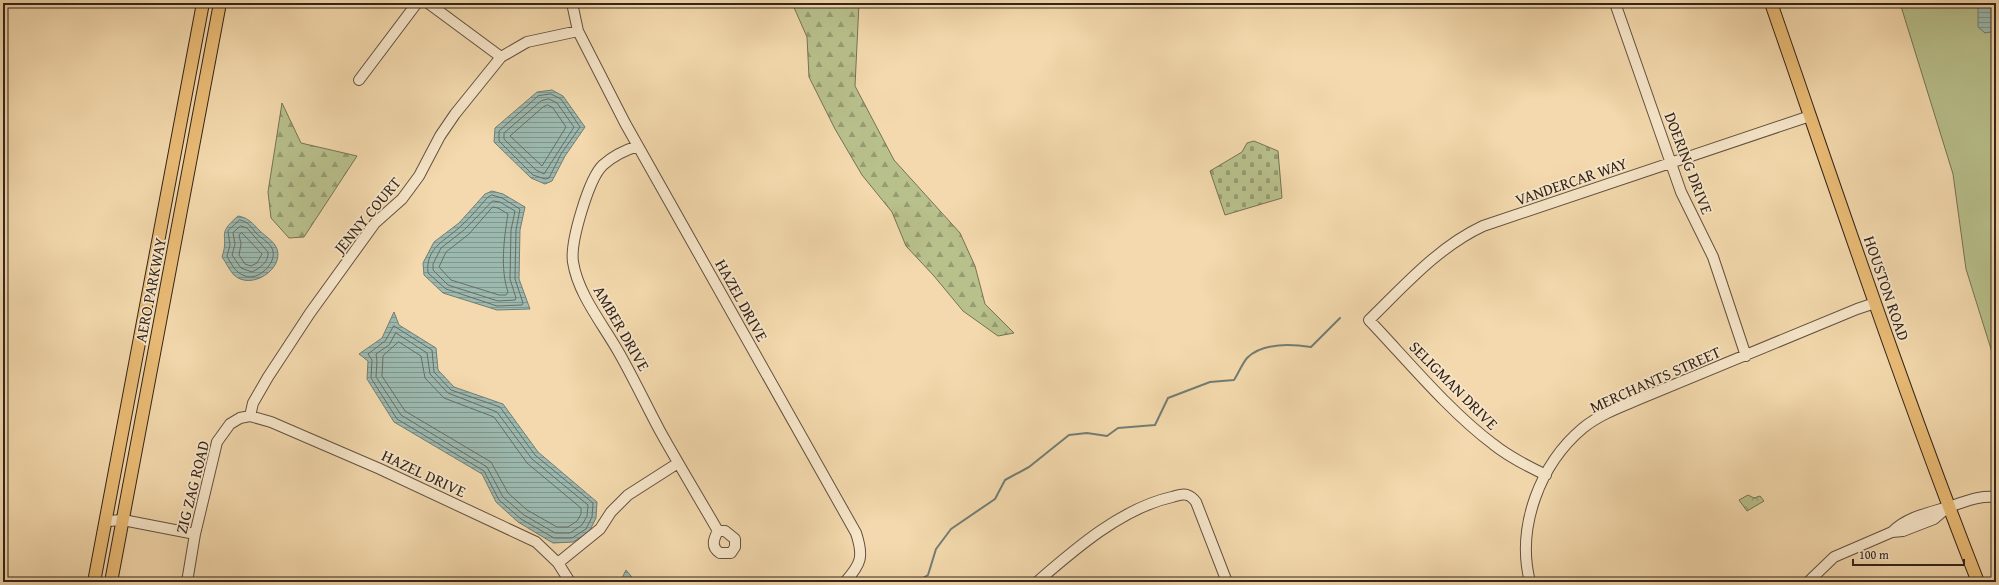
<svg xmlns="http://www.w3.org/2000/svg" width="1999" height="585" font-family="'Gentium Book Plus',serif">
<style>
.green{fill:#b8c08c;stroke:#767254}
.forest{fill:url(#forest-firs);stroke:#767254}
.cemetery{fill:url(#cemetery-stones);stroke:#767254}
.park{fill:url(#park-crowns);stroke:#767254}
.water{fill:url(#water-rules);stroke:#727d74}
.lines{fill:none;stroke-linecap:round;stroke-linejoin:round}
.shore{stroke:#686e65;stroke-width:1}
.stream{stroke:#727d74;stroke-width:2}
.minor-casing{stroke:#635140;stroke-width:12}
.major-casing{stroke:#33241b;stroke-width:14}
.minor{stroke:#f7e6ca;stroke-width:10}
.major{stroke:#eabc76;stroke-width:12}
.labels{text-anchor:middle;stroke-width:3.5;stroke-linejoin:round;paint-order:stroke}
.street-label{font-size:16px;fill:#33241b;stroke:#f7e6ca}
</style>
<defs>
<pattern id="forest-firs" width="22" height="20" patternUnits="userSpaceOnUse"><rect width="22" height="20" fill="#b8c08c"/><path d="M5 1l3.5 6h-7zM16 11l3.5 6h-7z" fill="#969c72"/></pattern>
<pattern id="cemetery-stones" width="16" height="16" patternUnits="userSpaceOnUse"><rect width="16" height="16" fill="#b8c08c"/><path d="M2 7V4a2 2 0 0 1 4 0v3zM10 15v-3a2 2 0 0 1 4 0v3z" fill="#969c72"/></pattern>
<pattern id="park-crowns" width="20" height="18" patternUnits="userSpaceOnUse"><rect width="20" height="18" fill="#b8c08c"/><path d="M2 6a3 3 0 1 1 6 0M12 15a3 3 0 1 1 6 0" fill="none" stroke="#969c72"/></pattern>
<pattern id="water-rules" width="6" height="5" patternUnits="userSpaceOnUse"><rect width="6" height="5" fill="#9cb9af"/><path d="M0 2.5h6" fill="none" stroke="#80968e"/></pattern>
</defs>
<rect width="100%" height="100%" fill="#f3d9ad"/>
<filter id="stains"><feTurbulence type="fractalNoise" baseFrequency=".005" numOctaves="4"/><feColorMatrix values="0 0 0 0 .2 0 0 0 0 .09 0 0 0 0 .02 0 0 0 .5 -.17"/></filter>
<radialGradient id="worn" r=".72"><stop offset=".6" stop-color="#630" stop-opacity="0"/><stop offset="1" stop-color="#630" stop-opacity=".3"/></radialGradient>
<path class="green" d="M1900 3H1996V365L1966 269 1953 174Z"/>
<path class="forest" d="M792 3H859L855 86 894 160 960 233 975 266 985 304 1014 333 998 336 963 311 934 276 906 246 892 212 862 175 835 129 809 77 807 37Z
M282 103 301 143 357 156 304 237 289 238 271 218 268 192Z"/>
<path class="cemetery" d="M1254 141 1278 151 1282 198 1225 215 1210 171 1242 152 1247 143Z"/>
<path class="park" d="M1748 495 1754 498 1760 496 1764 501 1747 511 1739 500Z"/>
<path class="water" d="M1978 3H1996V31L1985 33 1978 27Z
M552 90 563 96 585 127 565 156 552 181 545 184 531 178 494 142 495 128 537 92Z
M492 191 503 194 525 207 520 230 519 279 530 309 497 310 443 293 424 275 423 263 434 242 459 223 485 194Z
M238 216C249 218 252 223 260 231 265 236 274 241 277 249 284 269 251 291 234 275 229 270 226 262 222 257 230 233 215 236 238 216Z
M394 312 399 325 436 348 438 370 454 387 503 404 538 452 597 502 596 518 589 532 573 542 553 543 518 522 496 502 482 474 394 422 367 379 368 361 359 354 382 338Z
M626 570 636 582H613L622 578Z"/>
<g class="lines">
<path class="shore" d="M551 94 561 99 580 127 561 154 549 178 545 179 533 175 499 141V131L538 96Z
M549 99 557 103 574 127 544 174 536 170 504 139V133L541 101Z
M548 105 553 108 566 127 542 166 510 136 543 107Z
M492 195 502 198 520 209 516 230 515 279 523 303 522 305 497 306 446 289 428 273C425 247 447 240 462 225 471 217 479 207 487 198Z
M493 201 500 202 515 211 511 230 510 279 516 298 515 300 498 301 448 285 433 270V264L441 248 464 230Z
M493 207 498 208 508 214C504 238 500 269 508 292L506 295H499L451 280 439 267 446 252 469 234Z
M240 220C249 222 251 227 256 233 262 239 271 243 273 251 276 264 258 281 245 276 236 273 231 264 227 256L230 245 228 231Z
M241 226 247 228 268 252C269 262 260 268 252 272L241 268 232 255 235 244 233 233Z
M242 233 262 254 257 263 251 266 245 264 239 255 241 244 239 235Z
M394 326 432 350 434 372 451 390 500 407 535 455 593 503 592 517 586 529 572 538H554L521 519 499 500 484 471 397 419 371 378 372 360 368 354 385 341Z
M396 333 427 353 430 374 448 393 497 412 532 459 588 505 587 516 582 525 570 533H555L524 515 503 497 487 467 401 415 376 377 377 361 376 354 389 345Z
M399 342 421 356 425 378 444 398 494 417 527 463 581 508V514L577 521 568 527H557L527 510 508 493 491 462 405 411 382 376 383 356Z"/>
<path class="stream" d="M916 582 928 575 936 549 951 529 995 499 1005 480 1029 467 1069 435 1087 433 1107 436 1118 428 1155 425 1168 398 1210 382 1234 380C1238 374 1242 364 1247 358 1263 342 1291 344 1311 347L1340 318"/>
<g class="minor-casing">
<path id="minor" d="M428 3 501 57
M572 3 578 31 625 123 856 533C864 557 861 564 845 582
M1615 3 1681 192 1713 257 1746 356
M359 80 417 3
M638 146C625 150 613 156 603 165 589 178 570 242 573 262 578 294 602 323 618 351 633 377 646 405 660 431 679 465 699 498 718 531 713 540 711 547 720 553H731L735 547V539L725 531H718
M250 416 253 403 268 377 310 313 375 223 402 199 419 176 440 136 455 114 501 57 527 42 578 31
M1546 475C1527 466 1509 457 1493 444 1449 411 1407 360 1369 320 1404 286 1438 247 1483 226L1810 116
M107 521 123 520 195 534
M1892 532C1907 517 1928 513 1948 507 1965 502 1978 495 1996 497
M558 563 600 529 611 512 628 495 678 463
M187 582 195 534 217 442 230 424 240 418 250 416 271 422 380 469 536 542 558 563 570 582
M1037 582C1075 549 1122 508 1172 497 1177 496 1182 493 1187 495 1191 496 1193 498 1196 502L1227 582
M1530 582C1516 527 1540 464 1583 428 1599 415 1618 408 1637 400L1857 309 1875 303
M1808 582 1834 557 1892 532 1903 531 1934 519 1948 507"/>
</g>
<g class="major-casing">
<path id="major" d="M1771 3C1838 196 1903 391 1978 582
M94 582 203 3
M111 582 220 3"/>
</g>
<use href="#minor" class="minor"/>
<use href="#major" class="major"/>
</g>
<g class="labels">
<g class="street-label">
<text transform="translate(1689 163) rotate(69)" y="6">DOERING DRIVE</text>
<text transform="translate(1571 181) rotate(-19)" y="6">VANDERCAR WAY</text>
<text transform="translate(367 215) rotate(-50)" y="6">JENNY COURT</text>
<text transform="translate(1887 288) rotate(71)" y="6">HOUSTON ROAD</text>
<text transform="translate(150 290) rotate(-79)" y="6">AERO PARKWAY</text>
<text transform="translate(742 300) rotate(61)" y="6">HAZEL DRIVE</text>
<text transform="translate(622 328) rotate(60)" y="6">AMBER DRIVE</text>
<text transform="translate(1655 379) rotate(-24)" y="6">MERCHANTS STREET</text>
<text transform="translate(1454 385) rotate(45)" y="6">SELIGMAN DRIVE</text>
<text transform="translate(424 473) rotate(25)" y="6">HAZEL DRIVE</text>
<text transform="translate(192 487) rotate(-76)" y="6">ZIG ZAG ROAD</text>
</g>
</g>
<rect width="1999" height="585" fill="none" stroke="#f3d9ad" stroke-width="16"/>
<rect x="4" y="4" width="1991" height="577" fill="none" stroke="#33241b" stroke-width="2"/>
<rect x="8" y="8" width="1983" height="569" fill="none" stroke="#33241b"/>
<path d="M1853 559v6h111v-6" fill="none" stroke="#33241b" stroke-width="2"/>
<text x="1859" y="559" font-size="12" fill="#33241b" stroke="#f7e6ca" stroke-width="3" paint-order="stroke">100 m</text>
<rect width="100%" height="100%" filter="url(#stains)"/>
<rect width="100%" height="100%" fill="url(#worn)"/>
</svg>
